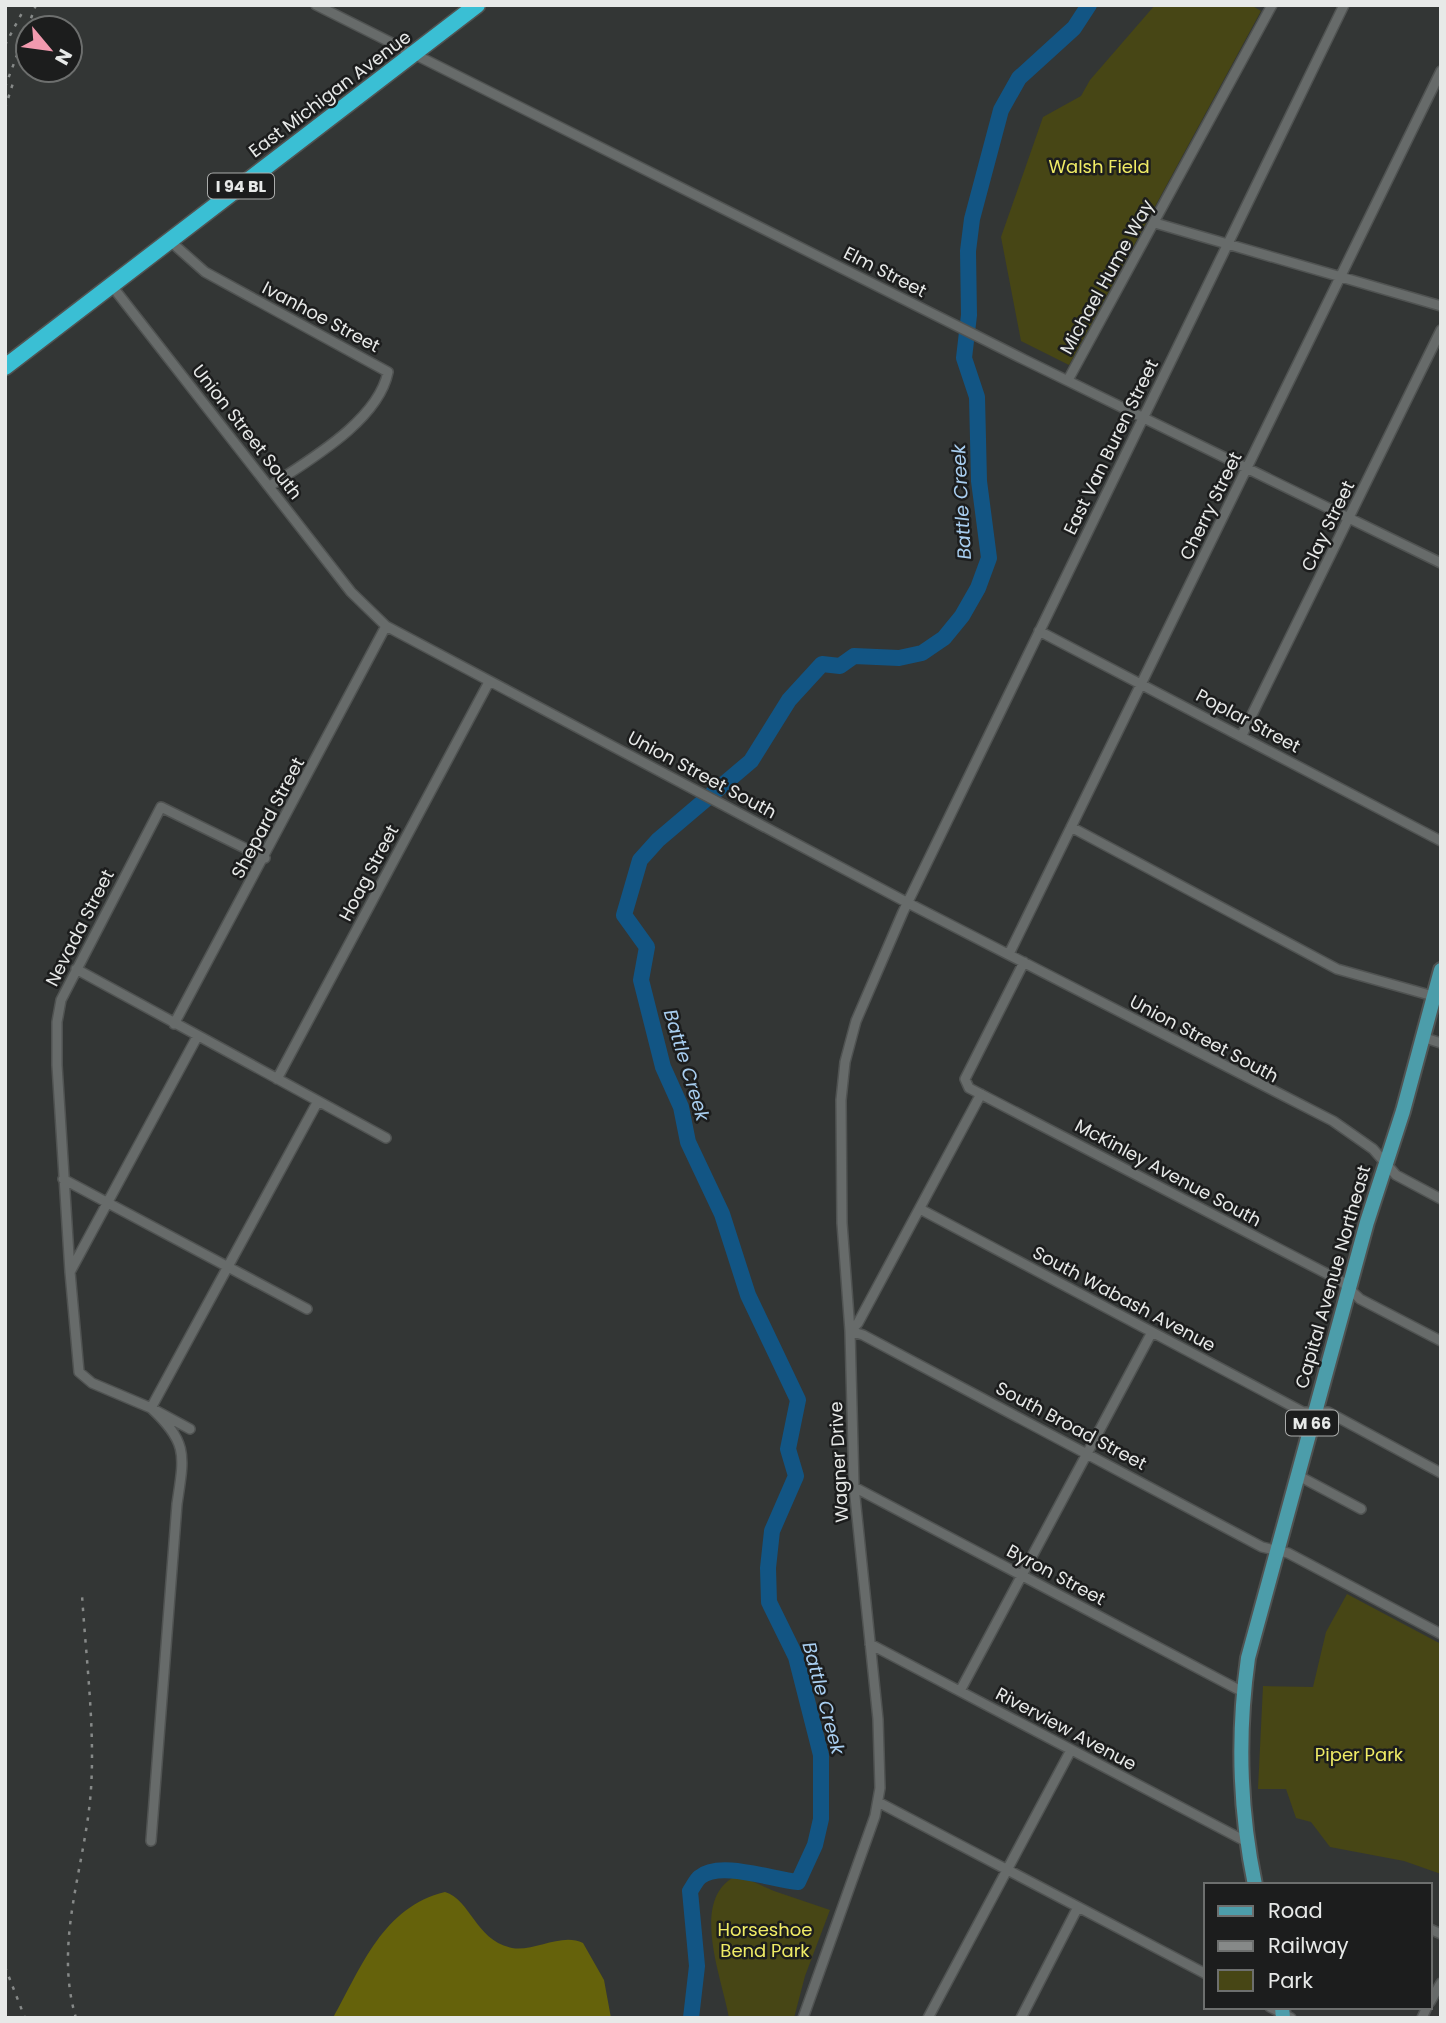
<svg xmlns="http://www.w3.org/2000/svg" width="1446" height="2023" font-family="Poppins,sans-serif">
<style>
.green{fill:#474615}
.forest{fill:#65620b}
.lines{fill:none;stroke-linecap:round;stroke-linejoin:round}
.river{stroke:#125584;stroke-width:16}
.street-casing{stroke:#505352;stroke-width:12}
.primary-casing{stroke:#505352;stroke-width:18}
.highway-casing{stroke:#505352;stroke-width:19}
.street{stroke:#676b6a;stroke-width:9}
.primary{stroke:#4c9daa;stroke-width:14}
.highway{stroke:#3abfd4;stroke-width:16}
.rail{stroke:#868988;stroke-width:2.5;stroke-dasharray:3.5 7;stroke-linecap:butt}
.labels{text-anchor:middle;stroke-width:5;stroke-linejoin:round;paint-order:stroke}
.shield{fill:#1c1d1d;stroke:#aaacab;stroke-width:2}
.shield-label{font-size:16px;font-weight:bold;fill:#e7e9e8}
.street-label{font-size:18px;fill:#e7e9e8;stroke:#1c1d1d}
.park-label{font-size:18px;fill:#efeb65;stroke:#1c1d1d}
.water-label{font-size:19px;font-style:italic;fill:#a8cef0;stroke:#1c1d1d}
</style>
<rect width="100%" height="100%" fill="#333635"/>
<path class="green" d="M1155 5H1251L1261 11 1069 365 1021 341 1001 237 1043 117 1081 96 1090 80Z
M1347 1594 1441 1644V1874L1404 1861 1330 1847 1311 1822 1296 1818 1286 1789H1258L1263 1686 1313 1687 1326 1632Z
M738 1875 774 1891 830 1910 805 1976 794 2018H729C722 1977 688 1897 738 1875Z"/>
<path class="forest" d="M445 1892C471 1900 475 1940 512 1948 534 1952 562 1932 583 1943L604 1980 611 2018H333C362 1966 383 1907 445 1892Z"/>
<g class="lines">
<path class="river" d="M691 2018 697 1966 690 1891C693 1887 696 1880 700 1877 720 1860 773 1880 798 1882L815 1845 821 1819V1755L796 1657 769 1602 768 1568 772 1531 796 1476 788 1449 798 1400 748 1295 722 1214 688 1142 681 1107 663 1067 641 980 647 947 624 915 640 860 658 840 751 761 789 700 822 664 840 666 854 656 899 658 922 653 944 638 962 616 978 588 989 558 979 481 977 397 964 358 969 315 968 251 972 219 1001 110 1019 78 1074 28 1089 5"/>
<g class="street-casing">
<path id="street" d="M316 5 1025 360 1441 563
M1155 223 1441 306
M170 241 205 272 388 372C378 421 309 460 270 486
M112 286 351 592 386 626 908 903 1333 1121 1373 1149 1396 1175 1441 1199
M1068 380 1272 5
M1039 631 1441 841
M1242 735 1441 330
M1071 827 1337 969 1433 996
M1009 954 1441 71
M1024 962 965 1079 969 1088 1341 1281 1360 1299 1441 1341
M76 969 386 1138
M174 1024 386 626
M1422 1037 1441 1043
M277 1079 489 682
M63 1179 307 1309
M920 1209 1303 1412H1328L1441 1473
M70 1272 57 1065V1022L61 1000 161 807 265 858
M850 1331 863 1335 1262 1547 1288 1553 1441 1634
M850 1331 858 1323 981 1094
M190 1429 151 1408 92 1383 79 1372 70 1272 197 1037
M1297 1475 1361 1509
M854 1487 1243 1692
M870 1644 1247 1842
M960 1691 1152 1332
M878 1802 1206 1974
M151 1841 177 1504C184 1456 189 1443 151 1408L318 1101
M1430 1929 1441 1934
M1430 2002 1441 1983
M1270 2007 1291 2018
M803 2018 875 1816 880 1788 878 1719 854 1487 850 1331 842 1223 841 1100 845 1062 856 1021 903 912 1344 5
M928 2018 1071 1750
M1021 2018 1078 1907
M1422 2018 1427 2007"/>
</g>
<g class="primary-casing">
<path id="primary" d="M1255 1885C1239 1808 1237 1736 1248 1658L1367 1222 1403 1111 1441 970
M1282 2007 1283 2018"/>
</g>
<g class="highway-casing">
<path id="highway" d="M5 367 477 5"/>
</g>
<use href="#street" class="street"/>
<use href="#primary" class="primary"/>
<use href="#highway" class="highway"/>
<path class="rail" d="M5 45 23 11
M5 87 36 5
M5 108 14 80
M5 1967 25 2018
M76 2018C53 1942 86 1865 91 1789 95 1727 86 1658 82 1595"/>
</g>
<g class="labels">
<g class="shield">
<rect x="208" y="173.5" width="66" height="25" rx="5"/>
<rect x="1286" y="1410.5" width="52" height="25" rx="5"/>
</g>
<g class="shield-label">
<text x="241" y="192">I 94 BL</text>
<text x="1312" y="1429">M 66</text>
</g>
<g class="street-label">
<text transform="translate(330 94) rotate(-37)" y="6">East Michigan Avenue</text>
<text transform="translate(885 272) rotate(27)" y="6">Elm Street</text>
<text transform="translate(1107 277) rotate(-61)" y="6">Michael Hume Way</text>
<text transform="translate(321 317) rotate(28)" y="6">Ivanhoe Street</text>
<text transform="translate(247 432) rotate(52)" y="6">Union Street South</text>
<text transform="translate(1111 447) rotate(-64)" y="6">East Van Buren Street</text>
<text transform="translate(1211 506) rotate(-64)" y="6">Cherry Street</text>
<text transform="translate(1328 526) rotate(-64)" y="6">Clay Street</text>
<text transform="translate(1248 721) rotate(28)" y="6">Poplar Street</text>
<text transform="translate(702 775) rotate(28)" y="6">Union Street South</text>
<text transform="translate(268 818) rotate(-62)" y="6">Shepard Street</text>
<text transform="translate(369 873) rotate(-62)" y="6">Hoag Street</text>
<text transform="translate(80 928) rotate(-63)" y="6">Nevada Street</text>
<text transform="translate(1204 1039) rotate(28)" y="6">Union Street South</text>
<text transform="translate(1168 1173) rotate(28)" y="6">McKinley Avenue South</text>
<text transform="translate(1333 1277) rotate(-74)" y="6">Capital Avenue Northeast</text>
<text transform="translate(1124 1299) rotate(28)" y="6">South Wabash Avenue</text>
<text transform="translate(1071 1426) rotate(28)" y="6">South Broad Street</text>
<text transform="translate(839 1462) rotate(-93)" y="6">Wagner Drive</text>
<text transform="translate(1056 1575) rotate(28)" y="6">Byron Street</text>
<text transform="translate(1066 1729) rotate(28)" y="6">Riverview Avenue</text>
</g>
<g class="park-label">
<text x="1099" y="173">Walsh Field</text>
<text x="1359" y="1761">Piper Park</text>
<text x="765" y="1936">Horseshoe<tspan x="765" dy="21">Bend Park</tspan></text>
</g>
<g class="water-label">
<text transform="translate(961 502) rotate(-93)" y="7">Battle Creek</text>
<text transform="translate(687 1065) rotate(73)" y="7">Battle Creek</text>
<text transform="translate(824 1698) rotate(75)" y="7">Battle Creek</text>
</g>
</g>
<rect width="1446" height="2023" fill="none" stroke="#e7e9e8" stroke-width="14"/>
<rect x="1204" y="1883" width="228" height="126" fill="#1c1d1d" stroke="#6d6f6e" stroke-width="2"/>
<rect x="1218" y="1906" width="35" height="10" fill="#4c9daa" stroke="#6d6f6e" stroke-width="2"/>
<text x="1268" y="1918" font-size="21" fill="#e7e9e8">Road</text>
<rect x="1218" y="1941" width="35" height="10" fill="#868988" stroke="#6d6f6e" stroke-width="2"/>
<text x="1268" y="1953" font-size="21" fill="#e7e9e8">Railway</text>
<rect x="1218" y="1970" width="35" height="21" fill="#474615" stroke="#6d6f6e" stroke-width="2"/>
<text x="1268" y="1988" font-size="21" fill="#e7e9e8">Park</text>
<g transform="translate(49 49) rotate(119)"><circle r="33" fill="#1c1d1d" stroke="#6d6f6e" stroke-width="2"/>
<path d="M0-5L12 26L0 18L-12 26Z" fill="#f29aaf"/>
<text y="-10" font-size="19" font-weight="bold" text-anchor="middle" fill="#e7e9e8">N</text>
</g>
</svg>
